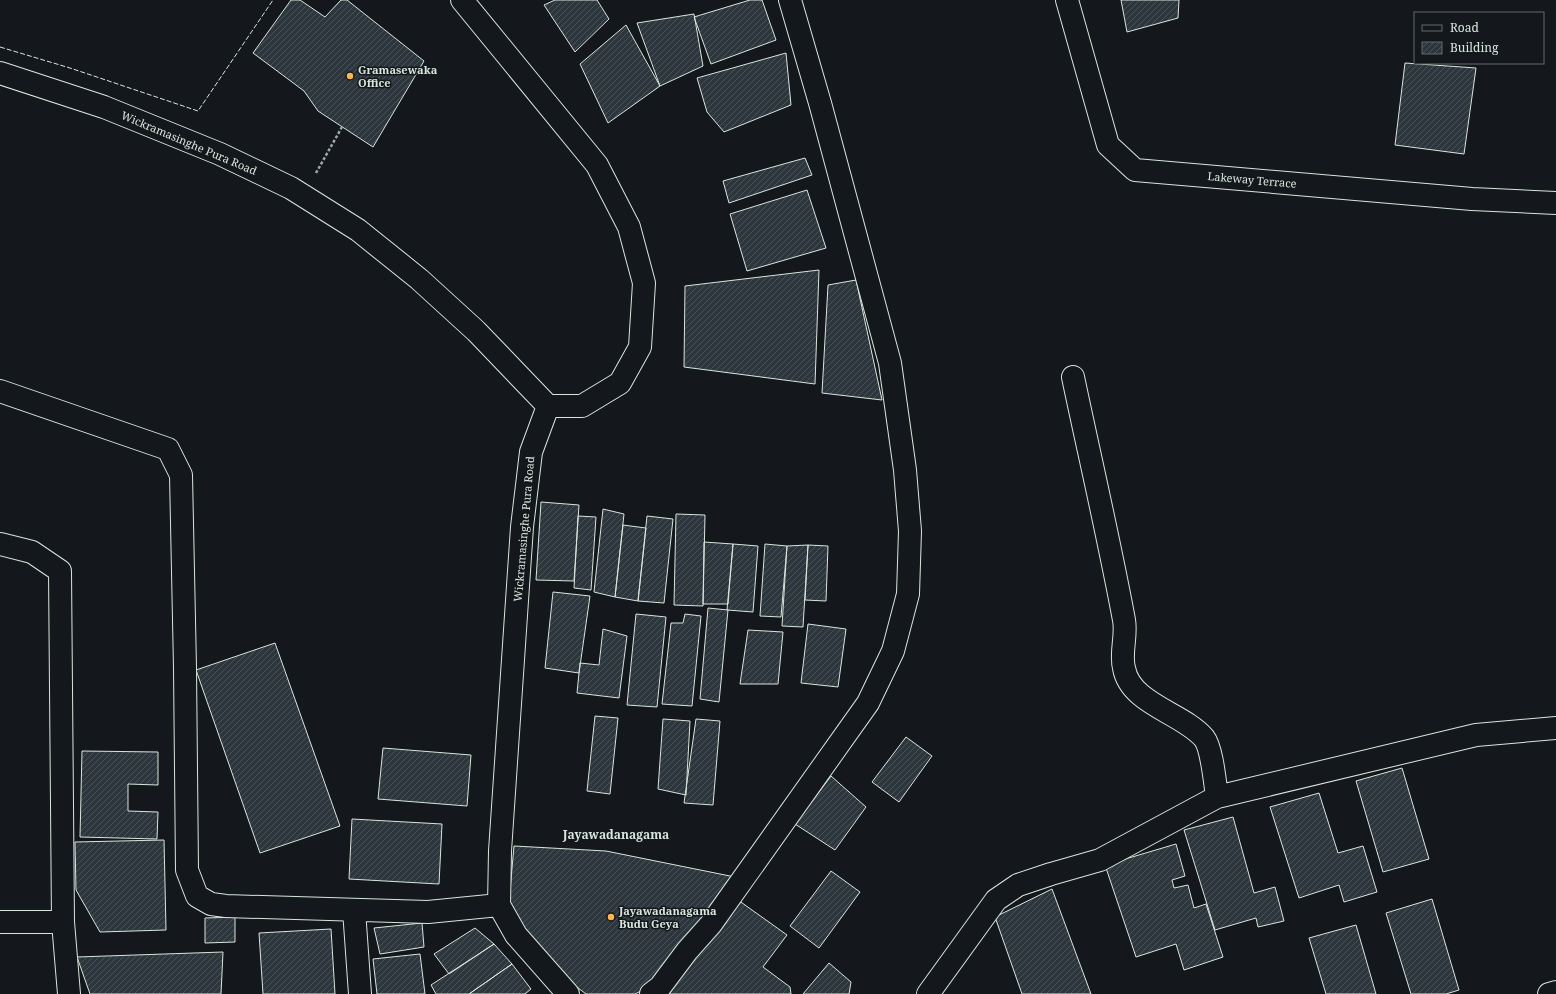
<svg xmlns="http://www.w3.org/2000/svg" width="1556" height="994" font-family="'Noto Serif',serif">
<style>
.building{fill:url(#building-hatch);stroke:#d8e6dc}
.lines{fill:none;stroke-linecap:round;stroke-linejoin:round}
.minor-casing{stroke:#d8e6dc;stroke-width:24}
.path{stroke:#9da8a2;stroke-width:2.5;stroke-dasharray:3 2;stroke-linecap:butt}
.minor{stroke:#14181c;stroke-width:22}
.fence{stroke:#d8e6dc;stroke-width:1;stroke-dasharray:5 2;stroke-linecap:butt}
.poi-dot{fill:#ffb74d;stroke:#14181c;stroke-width:1.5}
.labels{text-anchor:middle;stroke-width:3;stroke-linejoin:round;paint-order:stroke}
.poi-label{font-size:11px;font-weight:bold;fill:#d8e6dc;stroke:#14181c;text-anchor:start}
.street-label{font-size:11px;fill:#d8e6dc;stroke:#14181c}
.neighbourhood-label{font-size:12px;font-weight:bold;fill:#d8e6dc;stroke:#14181c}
</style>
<defs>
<pattern id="building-hatch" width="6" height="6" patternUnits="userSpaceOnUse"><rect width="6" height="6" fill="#2c363c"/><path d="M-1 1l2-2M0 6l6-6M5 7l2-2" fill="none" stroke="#4a5358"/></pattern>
</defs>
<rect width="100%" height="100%" fill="#14181c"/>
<path class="building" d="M291 0H300L325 17 341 0H347L424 61 373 147 318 111 304 91 253 53Z
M555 0H597L609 19 575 52 544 5Z
M750 0H762L776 40 711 64 694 17Z
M1121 0H1179L1178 18 1127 32Z
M694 14 703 66 660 86 637 23Z
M626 25 660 86 608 123 580 64Z
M786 53 791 105 724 132 707 112 697 78Z
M1405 63 1476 68 1464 154 1395 145Z
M805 158 812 175 729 203 723 181Z
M807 190 826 248 747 271 730 214Z
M819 270 815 384 684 367 685 286Z
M856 280 882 400 822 393 828 285Z
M541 502 579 505 574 581 536 580Z
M603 509 624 514 615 597 594 592Z
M676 514 705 515 703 606 674 605Z
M578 516 596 517 591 590 574 588Z
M647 516 673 519 664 603 638 601Z
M623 525 646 528 638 601 615 597Z
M704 542 733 544 728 604H703Z
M733 544 758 546 753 612 727 610Z
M765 544 787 546 781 617 760 616Z
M808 545 828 546 826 601 805 600Z
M808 545 803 627 782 626 787 546Z
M553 592 590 596 579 673 545 668Z
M708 608 728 610 719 702 700 699Z
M636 614 666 617 657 707 627 705Z
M685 614 701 616 692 706 662 704 671 623H683Z
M808 624 846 629 838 687 801 683Z
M603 629 627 636 619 698 577 693 580 663 599 665Z
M748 630 783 632 778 684H740Z
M275 643 340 826 260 853 196 670Z
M595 716 618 718 610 794 587 791Z
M663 719 690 721 686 795 658 789Z
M696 719 720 721 713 805 684 803Z
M906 737 932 756 899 802 872 782Z
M383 748 471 755 467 806 378 799Z
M82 751 158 752V785L128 784V811L158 812 157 839 80 837Z
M1402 768 1429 859 1383 872 1356 781Z
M831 776 866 807 835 850 795 824Z
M1319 793 1338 853 1363 846 1377 892 1344 902 1339 885 1299 898 1270 807Z
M1233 817 1254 893 1275 887 1284 921 1258 927 1256 918 1215 930 1184 830Z
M352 819 442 824 439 884 349 879Z
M164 840 166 930 100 932 76 890 75 842Z
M1176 844 1185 876 1172 880 1174 888 1188 885 1194 908 1206 904 1223 957 1184 970 1176 944 1136 957 1105 865Z
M514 846 606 851 735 877 661 975 639 992 635 994H586L573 984 523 927 509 902Z
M831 871 860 892 819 948 790 926Z
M1052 889 1091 994H1022L995 917Z
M1432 899 1459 990 1446 994H1411L1386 913Z
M738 900 787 935 763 967 790 987 791 994H669Z
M235 917V942L205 943V918Z
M422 923 424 947 380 954 374 928Z
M1356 925 1376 994H1326L1309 938Z
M475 928 494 944 449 974 434 954Z
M331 929 335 994H263L259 933Z
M494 944 512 964 469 994H436L431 985Z
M223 952 221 994H90L77 957Z
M420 954 425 994H377L373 959Z
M829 963 851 982 849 994H803Z
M512 964 531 989 525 994H469Z"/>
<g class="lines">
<g class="minor-casing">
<path id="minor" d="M462 0 597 165 629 227 644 283 640 347 620 383 582 406H548
M1067 0 1108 145 1135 170 1472 199 1556 203
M0 73 104 107 220 154 291 188 358 230 419 279 476 331 548 406
M1073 377C1090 458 1109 539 1124 620 1127 636 1120 653 1124 668 1130 704 1183 713 1204 738 1212 748 1215 783 1217 797
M0 391 168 449 181 475 185 668 187 870 197 896 211 904 226 906 428 912 499 905
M548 406 531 452 522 527 500 851 499 905 516 935 568 994
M0 544 32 552 60 571 63 922 69 994
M354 910 360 994
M0 922H63
M651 994 660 987 687 951 711 924 868 703 893 651 908 594 910 531 905 470 890 363 820 103 790 0
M928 994 996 900 1018 885 1051 874 1100 860 1217 797 1476 735 1556 728
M1549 994 1556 992"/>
</g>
<path class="path" d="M316 173 342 127"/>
<use href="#minor" class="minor"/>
<path class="fence" d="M0 47 70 68 198 111 273 0"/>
</g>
<g class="poi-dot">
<circle cx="350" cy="76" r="4"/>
<circle cx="611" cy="917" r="4"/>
</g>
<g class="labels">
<g class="poi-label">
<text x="358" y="74">Gramasewaka<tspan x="358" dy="13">Office</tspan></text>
<text x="619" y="915">Jayawadanagama<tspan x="619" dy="13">Budu Geya</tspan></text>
</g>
<g class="street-label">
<text transform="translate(189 143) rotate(23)" y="4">Wickramasinghe Pura Road</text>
<text transform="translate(1252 180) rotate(5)" y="4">Lakeway Terrace</text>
<text transform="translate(524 529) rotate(-85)" y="4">Wickramasinghe Pura Road</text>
</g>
<g class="neighbourhood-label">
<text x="616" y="839">Jayawadanagama</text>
</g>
</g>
<rect x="1414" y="12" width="130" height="52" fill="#14181c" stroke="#626a69"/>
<rect x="1422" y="25" width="20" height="6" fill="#14181c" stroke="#626a69"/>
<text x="1450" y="32" font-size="12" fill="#d8e6dc">Road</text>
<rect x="1422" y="42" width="20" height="12" fill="url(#building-hatch)" stroke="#626a69"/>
<text x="1450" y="52" font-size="12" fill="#d8e6dc">Building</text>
</svg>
